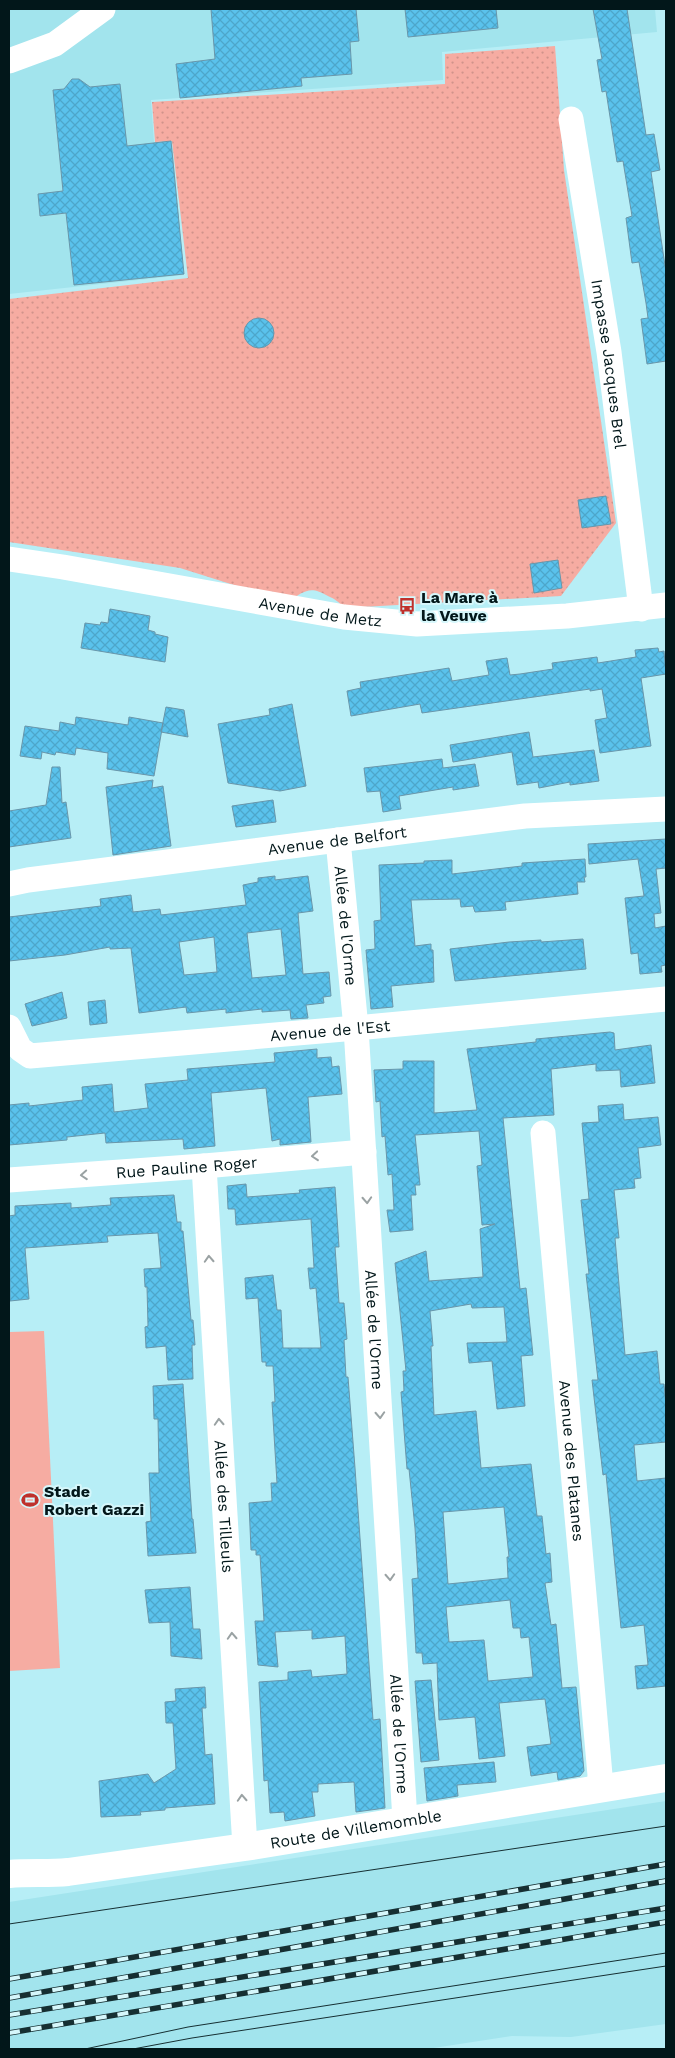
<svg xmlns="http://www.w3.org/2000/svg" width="675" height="2058" font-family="'Work Sans',sans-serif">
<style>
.built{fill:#a2e4ed}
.park{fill:url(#park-dots)}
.garden{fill:#f6aca2}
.building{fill:url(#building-cross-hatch);stroke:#6996aa;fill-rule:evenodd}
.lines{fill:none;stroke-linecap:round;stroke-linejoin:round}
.minor{stroke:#fff;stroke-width:25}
.tertiary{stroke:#fff;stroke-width:28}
.tram{stroke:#162f32;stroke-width:1}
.rail-casing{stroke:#162f32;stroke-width:5.5}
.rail{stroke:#d6f7fb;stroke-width:4;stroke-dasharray:11;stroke-linecap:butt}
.oneway{stroke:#9aa2a3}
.labels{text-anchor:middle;stroke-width:4;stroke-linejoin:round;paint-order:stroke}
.street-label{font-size:16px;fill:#02171a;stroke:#d6f7fb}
.poi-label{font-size:16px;font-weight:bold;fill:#02171a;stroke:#d6f7fb;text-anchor:start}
</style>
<defs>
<pattern id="park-dots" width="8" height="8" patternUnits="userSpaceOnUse" patternTransform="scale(1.25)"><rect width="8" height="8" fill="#f6aca2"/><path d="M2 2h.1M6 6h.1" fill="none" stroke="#d1938b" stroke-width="1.8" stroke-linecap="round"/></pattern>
<pattern id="building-cross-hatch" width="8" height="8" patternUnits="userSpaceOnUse" patternTransform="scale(1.25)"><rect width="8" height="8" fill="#5ac2ec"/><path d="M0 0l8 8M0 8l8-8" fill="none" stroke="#4da6ca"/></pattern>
</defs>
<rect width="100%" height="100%" fill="#b7eef6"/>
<path class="built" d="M9 9H655L657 32 442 52 443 80 151 100 154 142 172 141 184 275 9 294Z
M666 1801V2024L571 2037 512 2036 427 2049H9V1902Z"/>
<path class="park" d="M555 46 564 170 616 523 561 596 344 608C339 602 335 599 328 596 310 585 304 591 288 602L180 568 9 542V299L188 278 172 141 155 142 152 102 445 84V54Z"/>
<path class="garden" d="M44 1331 60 1668 9 1671V1332Z"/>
<path class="building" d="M211 9H356L359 41 350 42 352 74 301 78 302 86 180 98 176 64 215 59Z
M405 9H496L498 28 408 37Z
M593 9H627L646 135 654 134 660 170 651 172 666 272V361L647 364 641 319 648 318 646 303 639 262 632 263 626 218 632 216 623 161 617 162 606 91 602 92 597 60 602 59Z
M72 79H79L90 87 120 84 127 146 171 141 184 274 74 285 66 213 40 216 38 194 63 191 53 90 64 89Z
M244 333a15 15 0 1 1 30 0a15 15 0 1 1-30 0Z
M606 496 611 524 582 528 578 500Z
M558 560 562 588 534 593 530 564Z
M110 609 150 616 148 630 155 632V634L168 637 165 662 81 648 85 623 100 625 101 622 108 623Z
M658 648 659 652 664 651 666 674 641 678 651 746 600 753 595 720 607 718 602 689 590 691V689L422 713 420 704 351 716 347 691 361 688 360 682 449 668 452 681 489 675 486 661 507 658 510 675 520 674 553 669 552 663 597 657 598 663 636 657 635 650Z
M292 704 306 786 280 791 228 783 218 724 270 715 269 709Z
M166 707 184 710 188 737 161 732Z
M76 717 128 725 129 717 163 723 154 776 107 769 108 753 76 748 75 755 56 752 55 755 42 752 41 759 20 756 25 726 59 731 60 722 75 725Z
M529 732 533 757 594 750 599 781 570 785V782L539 788 538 782 517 785 512 752 453 762 450 745Z
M442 759 443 768 475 764 479 786 453 790V787L399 796 401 809 383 812 380 791 367 792 364 768Z
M52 767H60L62 803 66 802 71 838 9 847V811L46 805Z
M153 780 152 788 163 786 171 846 113 855 106 787Z
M273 800 276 822 236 827 232 806Z
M666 839V868L656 869 661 913 654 914 655 928 666 926V965L661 966 662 972 640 974 638 953 631 954 625 898 644 896 638 859 589 864 588 844Z
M585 859 586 877H584L585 882H577L578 894 505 902 506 910 475 912 473 906 461 907 460 899 411 900 415 946 431 944V950H433L434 982 391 986 393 1007 371 1009 366 950 375 949 374 921 381 920 379 865 424 863V861L452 860V874L522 866V863Z
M275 876V880L308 876 313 911 298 913 303 974 329 972 331 996 323 997 324 1003 306 1005 308 1018 291 1019 290 1010 262 1012V1009L226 1013V1009L187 1013 186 1007 139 1013 131 948 110 949V947L65 955 9 961V917L101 906 100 899 131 895 133 912 160 909 161 915 246 905 243 885 258 882V878ZM281 929 286 975 252 978 247 933ZM214 937 217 972 184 975 179 942Z
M583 939 586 969 455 981 450 949 509 942 541 940V942Z
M62 992 67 1018 32 1026 25 1004Z
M105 1000 107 1023 90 1025 88 1002Z
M610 1032 614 1033 615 1050 651 1045 655 1083 621 1087 620 1070 596 1071V1064L551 1069 554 1115 503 1118 520 1289 526 1288 533 1355 521 1356 525 1406 497 1409 492 1361 469 1363 467 1343 507 1342 504 1307 472 1308 471 1304 430 1311 433 1346H431L434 1415 476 1411 481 1468 531 1464 537 1516H542L546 1554 550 1553 552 1582 545 1583 551 1625 556 1624 562 1688 576 1687 584 1771 580 1776 558 1780 557 1772 531 1776 527 1747 551 1744 545 1699 499 1703 505 1756 479 1759 475 1717 439 1720 437 1663 423 1664 422 1653H416L412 1579 418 1578 415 1528 409 1469H407L401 1392 404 1391 403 1371H406L395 1263 426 1251 429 1281 483 1277 480 1229 495 1224 482 1225 477 1166 482 1165 479 1131 415 1135 420 1185H415L416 1195H411L413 1230 390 1232 387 1210H394L392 1174 388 1175 385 1136 382 1137 380 1101 376 1102 374 1070 403 1069V1061H434V1113L477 1110 467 1049 536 1042V1039ZM504 1507 509 1557H507L508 1578 448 1584 443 1512ZM510 1600 513 1628H520L521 1638 529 1637 533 1677 488 1681 484 1640 449 1642 446 1607Z
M317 1049V1058L331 1057 332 1067 339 1066 342 1094 308 1097 311 1142 280 1145V1139L272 1141 266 1088 211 1093 215 1146 184 1149 183 1139 106 1143 105 1133 67 1137V1140L9 1145V1105L29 1103V1106L83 1100 82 1087 112 1084 114 1112 148 1108 145 1084 188 1080 187 1069 275 1062 274 1053Z
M623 1104 624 1120 658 1117 661 1145 638 1148 641 1178 634 1179 635 1188 614 1190 619 1238H615L625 1355 657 1351 660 1384H664L666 1406V1442L634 1445 637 1481 666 1478V1686L637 1689 635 1666 648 1665 644 1625 621 1628 606 1474 603 1475 592 1380H598L586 1274H589L581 1200 589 1199 582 1123 599 1122 598 1106Z
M246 1184 247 1197 300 1193 299 1190 335 1187 339 1247H335L339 1303H344L347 1339 344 1340 346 1377H348L355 1468 373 1720 380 1719 385 1808 356 1812 354 1782 318 1784V1792H312L315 1816 285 1821 284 1812 270 1813 268 1780 264 1781 259 1682 288 1680V1672L311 1670 312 1677 347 1674 345 1636 312 1639V1630L275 1632 278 1667 258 1665 255 1621H264L260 1555H256V1550H251L249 1503 272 1501 271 1483H277L272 1402H275L273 1366H266V1362H262L258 1298 246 1299 245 1278 273 1275 277 1310H281L283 1348H321L316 1288 310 1289 308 1268H314L311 1219 236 1225 235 1209H228L227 1186Z
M174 1195 177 1222H181V1231H183L191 1320H193L195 1345H192L193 1379 168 1380 166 1346 146 1348 145 1327 148 1326 147 1287H145L144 1269 161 1268 158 1233 107 1236 108 1242 25 1248 29 1299 10 1301 9 1216 15 1215V1206L71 1203V1208L111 1205 110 1198Z
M183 1384 192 1519H193L196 1553 148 1556 146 1522 151 1521 149 1473H159L158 1419H154L153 1386Z
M190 1587 193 1629H200L202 1659 171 1656 170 1622 149 1623 145 1590Z
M431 1680 439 1760 421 1762 415 1681Z
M205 1687 206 1708H202L205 1755 212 1754 215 1804 165 1808V1810L140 1812 141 1815 101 1817 99 1781 148 1774 154 1783 176 1769 173 1723H166L165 1702 176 1701 175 1689Z
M494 1762 496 1782 457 1785 458 1796 427 1801 424 1768Z"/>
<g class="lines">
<g class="minor">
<path d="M9 61 55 44 103 9"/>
<path id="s1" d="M571 119 609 352 641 609"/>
<path id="s2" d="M9 559 63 567 344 617 417 624 567 616 666 605"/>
<path id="s3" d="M338 840 356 1028 405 1820"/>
<path id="s4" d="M9 884 28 880 525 816 666 809"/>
<path id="s5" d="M9 1027 20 1049 30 1056 356 1028 666 999"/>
<path id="s6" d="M543 1133 600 1775 599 1789"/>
<path id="s7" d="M204 1166 245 1847"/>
<path id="s8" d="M9 1180 204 1166 364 1152"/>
</g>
<path class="tertiary" id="s9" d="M9 1874C29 1872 48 1874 68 1872L245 1847 666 1778"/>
<path class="tram" d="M9 1924 666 1826
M85 2049 188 2027 666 1953
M133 2049 192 2038 666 1966"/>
<g class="rail-casing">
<path id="rail" d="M9 1979 666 1864
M9 1998 666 1881
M9 2015 666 1908
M9 2033 666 1922"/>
</g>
<use href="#rail" class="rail"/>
</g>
<defs><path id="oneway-chevron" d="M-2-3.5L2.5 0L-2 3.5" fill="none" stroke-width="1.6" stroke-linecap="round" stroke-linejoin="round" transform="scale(1.25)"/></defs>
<g class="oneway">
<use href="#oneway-chevron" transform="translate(315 1156) rotate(175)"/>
<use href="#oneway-chevron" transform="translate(84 1175) rotate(176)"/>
<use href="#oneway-chevron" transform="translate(367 1200) rotate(87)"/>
<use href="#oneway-chevron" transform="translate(209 1259) rotate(-93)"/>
<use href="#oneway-chevron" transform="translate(380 1415) rotate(87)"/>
<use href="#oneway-chevron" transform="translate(219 1422) rotate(-93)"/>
<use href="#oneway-chevron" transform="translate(390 1577) rotate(87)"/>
<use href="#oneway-chevron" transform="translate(232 1636) rotate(-93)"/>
<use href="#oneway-chevron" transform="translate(242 1798) rotate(-93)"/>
</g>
<defs>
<g id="bus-bare" transform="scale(1.35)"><path d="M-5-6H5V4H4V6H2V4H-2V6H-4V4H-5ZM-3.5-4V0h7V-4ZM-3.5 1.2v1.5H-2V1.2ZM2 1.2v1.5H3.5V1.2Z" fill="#bf312c" stroke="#d6f7fb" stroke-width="2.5" paint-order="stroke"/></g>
<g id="stadium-bare" transform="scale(1.35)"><path d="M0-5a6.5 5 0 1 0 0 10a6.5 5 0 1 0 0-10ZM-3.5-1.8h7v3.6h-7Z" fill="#bf312c" stroke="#d6f7fb" stroke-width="2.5" paint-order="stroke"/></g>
</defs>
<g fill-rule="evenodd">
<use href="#bus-bare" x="407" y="606"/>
<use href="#stadium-bare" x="30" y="1500"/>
</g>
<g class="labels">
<g class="street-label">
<text dy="6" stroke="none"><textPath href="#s1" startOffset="248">Impasse Jacques Brel</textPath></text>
<text dy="6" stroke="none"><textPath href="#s2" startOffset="316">Avenue de Metz</textPath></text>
<text dy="6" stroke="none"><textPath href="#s4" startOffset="331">Avenue de Belfort</textPath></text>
<text dy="6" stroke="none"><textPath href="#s3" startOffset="86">Allée de l'Orme</textPath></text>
<text dy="6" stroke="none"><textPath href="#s5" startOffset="338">Avenue de l'Est</textPath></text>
<text dy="6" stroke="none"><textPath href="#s8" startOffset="178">Rue Pauline Roger</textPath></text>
<text dy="6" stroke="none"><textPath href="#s3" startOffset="491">Allée de l'Orme</textPath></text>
<text dy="6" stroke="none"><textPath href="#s6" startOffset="329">Avenue des Platanes</textPath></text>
<text dy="6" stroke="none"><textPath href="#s7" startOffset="341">Allée des Tilleuls</textPath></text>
<text dy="6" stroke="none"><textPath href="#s3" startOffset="896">Allée de l'Orme</textPath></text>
<text dy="6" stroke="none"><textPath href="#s9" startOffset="350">Route de Villemomble</textPath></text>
</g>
<g class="poi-label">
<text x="421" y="603">La Mare à<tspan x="421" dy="18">la Veuve</tspan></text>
<text x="44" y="1497">Stade<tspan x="44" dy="18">Robert Gazzi</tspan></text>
</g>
</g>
<rect width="675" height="2058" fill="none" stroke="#02171a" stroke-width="20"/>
</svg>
